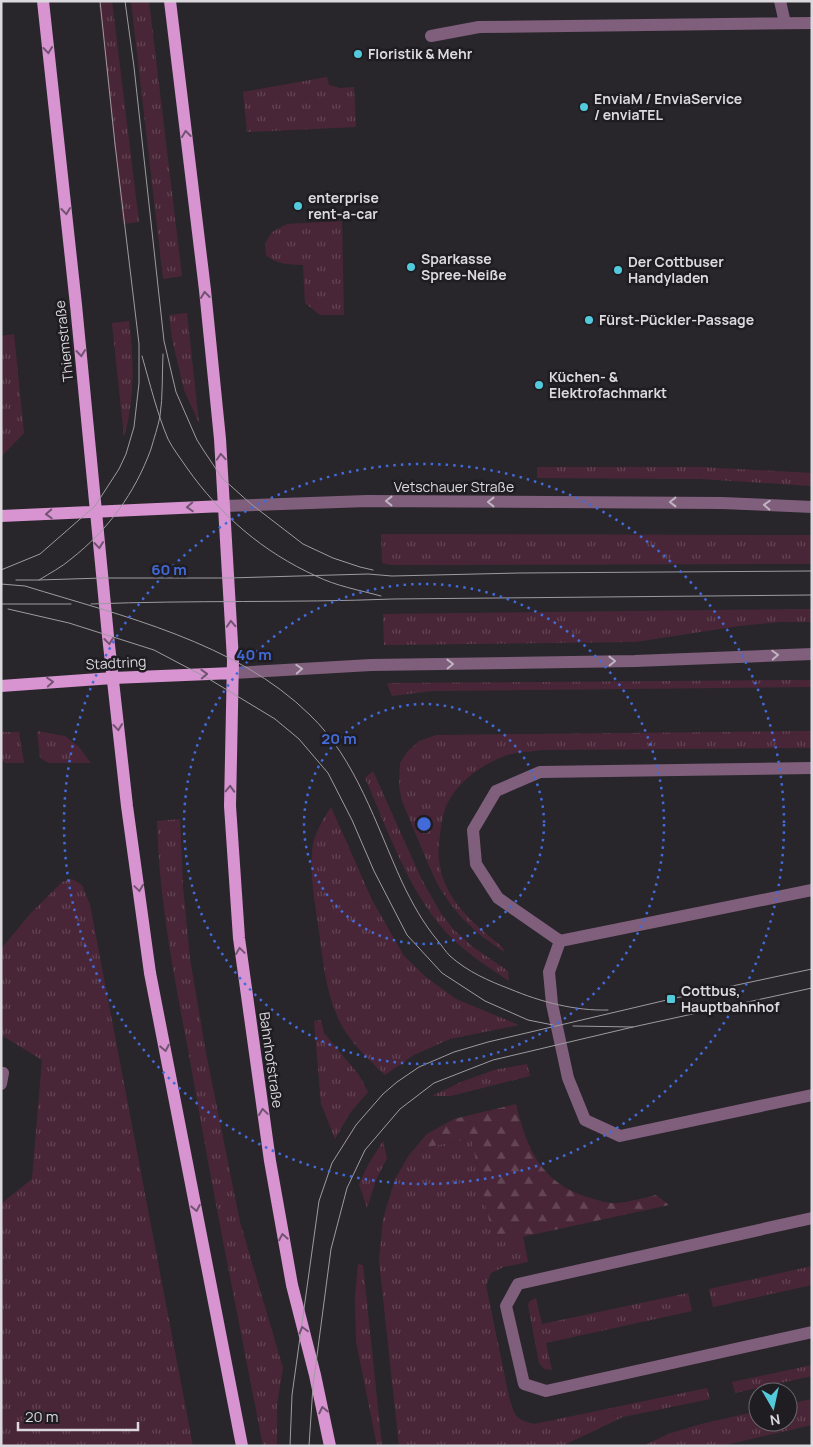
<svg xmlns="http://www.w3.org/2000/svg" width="813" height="1447" font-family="Manrope,sans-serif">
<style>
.grass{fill:url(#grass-tufts)}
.forest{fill:url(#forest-firs)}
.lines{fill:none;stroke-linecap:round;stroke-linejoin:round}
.minor{stroke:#7f5f7c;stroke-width:12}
.major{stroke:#d794d1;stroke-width:12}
.tram{stroke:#9d9b9f;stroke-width:1}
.oneway{stroke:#725371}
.oneway2{stroke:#bfb4c0}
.ring{fill:none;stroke:#436ad9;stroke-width:2.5;stroke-dasharray:2.5 5}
.poi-dot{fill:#53cadc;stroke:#1f1d22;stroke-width:2}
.labels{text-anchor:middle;stroke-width:5;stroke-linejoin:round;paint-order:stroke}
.poi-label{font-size:14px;font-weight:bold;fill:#dbd9dd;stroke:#1f1d22;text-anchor:start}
.street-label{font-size:14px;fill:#dbd9dd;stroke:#1f1d22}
.centre{fill:#436ad9;stroke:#1f1d22;stroke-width:2.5}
.ring-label{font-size:15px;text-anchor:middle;font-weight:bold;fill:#436ad9;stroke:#1f1d22;stroke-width:5;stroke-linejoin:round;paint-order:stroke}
</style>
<defs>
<pattern id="grass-tufts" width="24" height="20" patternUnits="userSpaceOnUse" patternTransform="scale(1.25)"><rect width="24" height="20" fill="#492637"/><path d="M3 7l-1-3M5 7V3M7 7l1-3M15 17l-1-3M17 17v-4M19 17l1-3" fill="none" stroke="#634554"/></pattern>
<pattern id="forest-firs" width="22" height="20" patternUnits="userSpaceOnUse" patternTransform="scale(1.25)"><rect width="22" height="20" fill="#492637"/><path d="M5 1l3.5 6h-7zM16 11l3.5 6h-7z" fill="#634554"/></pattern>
</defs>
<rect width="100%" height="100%" fill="#29262b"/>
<path class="grass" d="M99 1H112L139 222 123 224Z
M131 1H149L182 276 163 279Z
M327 77 329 85 340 88 354 87 356 127 247 132 243 92Z
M342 221 344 315H320L305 303 303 265C288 264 277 265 266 255L265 244 272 232 287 224Z
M187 313 199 423 184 390 172 339 169 315Z
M129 321C134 360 135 399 124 437L112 323Z
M14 334 24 433 1 457V336Z
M537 467H701L812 473V486L701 479 537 478Z
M381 534 812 535V564L390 565 382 563Z
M812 609V622H781L739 626 635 642 384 645 383 614Z
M812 680V687L432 691 392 696 387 683Z
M37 731 65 736 79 747 91 763H49L40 758Z
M812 731V748L541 750C530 752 518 752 507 755 482 764 455 783 445 809 442 817 441 826 440 835 436 857 440 878 452 897 465 918 485 932 503 948L504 952 480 935 462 918 449 902 438 885 429 866 402 801 399 786 400 763 407 752 419 741 436 735Z
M1 732H19L24 763H6L1 760Z
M373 771 421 878 440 912 454 930 473 947 508 971 509 981C487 966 464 952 446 932 407 889 388 830 365 778Z
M331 807 372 900 404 956 426 977 456 999 519 1025 450 1039 414 1055 385 1075C370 1061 352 1044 342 1026 325 995 323 958 318 924 314 897 309 871 313 844 316 831 324 818 331 807Z
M180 819 183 886 190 959 206 1053 240 1222 283 1368 277 1404V1446H263C238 1317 212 1189 190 1060 175 981 159 902 157 821Z
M72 879 82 885 90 905 193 1446H1V1211L2 1203 32 1179 42 1060 1 1035V949L30 914 62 882Z
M321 1020 324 1033 359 1075 368 1092 350 1113 335 1139 321 1104 314 1021Z
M527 1064 530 1076 451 1096H432L461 1082 494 1070Z
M471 1138 494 1242 523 1236 528 1262 504 1267 491 1273 486 1285 509 1397C515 1416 514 1419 534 1424L707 1388 710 1399 623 1417 562 1446H399L379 1261 383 1219 395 1179 409 1155 433 1146Z
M383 1141 387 1158 376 1180 367 1208 359 1184 368 1165Z
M358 1264 363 1265 382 1446H377L356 1341 355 1298Z
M812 1266V1285L713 1307 709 1289Z
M688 1293 692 1311 546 1343 552 1370 544 1369 539 1363 528 1305 530 1301 536 1298 542 1324Z
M812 1365V1376L735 1393 732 1382Z
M812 1399V1425L721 1446H643L668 1434 701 1424 758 1411V1422H788V1404Z"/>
<path class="forest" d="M516 1104C526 1147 541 1183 587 1197 597 1200 608 1204 618 1203 630 1202 643 1198 656 1195L669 1205 494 1243 471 1138 433 1146 409 1155 427 1134 454 1119Z"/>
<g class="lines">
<path class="minor" d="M780 1 785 23
M431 36 479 27 812 23
M224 506 367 501 722 503 812 507
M233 673 371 665 635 661 812 654
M812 890 560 941 549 972 552 1004 568 1078 585 1120 620 1136 812 1095
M560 941 498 898 476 864 473 830 496 791 540 772 812 768
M1 1084 3 1073
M812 1218 518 1284 506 1306 524 1384 546 1391 812 1332"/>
<path class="major" d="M43 1 76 305 108 636 127 806 150 973 242 1446
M170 1 205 290 220 439 233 660 230 806 239 938 270 1161 292 1285 315 1375 330 1446
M1 516 224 506
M1 686 113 678 233 673"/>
<path class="tram" d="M125 1 134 67 164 341 176 392 197 440 204 451 222 478 251 504 303 544 333 558 360 567 373 570
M142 356C150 384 157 413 168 439 173 449 181 459 187 468 220 515 263 552 316 576 336 586 359 590 381 596
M1 570 40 554 95 506 119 469 126 454 134 427 139 383V344L115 144 100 1
M16 580H38L103 578H229L368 574 392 576 519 573 812 571
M39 580C50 573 62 567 71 559 108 530 135 493 151 449 154 438 158 427 160 416 163 396 162 374 163 354
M1 584 25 586C122 616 236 642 310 715 356 759 376 825 402 882 412 903 423 923 438 941 442 946 446 952 450 956 468 972 489 981 510 989 541 1002 575 1011 608 1010
M1 604H71
M91 604C192 600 293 603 393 599L812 595
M8 609 69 623 154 650 209 679 275 719 299 739 328 773 352 820 374 871 407 935 442 973 485 1001 528 1020 553 1025
M573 1026 633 1027
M290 1446 292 1395 319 1201 332 1163 356 1125 383 1094 397 1082 419 1067 454 1052 488 1042 671 999 812 969
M309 1446 313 1386 331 1249 347 1188 365 1150 400 1109 434 1083 493 1060 633 1027 812 988"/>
</g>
<defs><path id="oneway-chevron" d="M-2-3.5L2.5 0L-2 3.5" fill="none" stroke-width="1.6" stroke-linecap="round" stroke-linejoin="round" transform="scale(1.25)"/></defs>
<g class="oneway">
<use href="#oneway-chevron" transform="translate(48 50) rotate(84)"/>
<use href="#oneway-chevron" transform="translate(186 134) rotate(-97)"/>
<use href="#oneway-chevron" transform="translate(66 211) rotate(84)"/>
<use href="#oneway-chevron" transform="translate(205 295) rotate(-96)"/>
<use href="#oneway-chevron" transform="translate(81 353) rotate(84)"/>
<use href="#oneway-chevron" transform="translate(221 457) rotate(-94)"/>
<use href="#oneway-chevron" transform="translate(190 507) rotate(177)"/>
<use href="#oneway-chevron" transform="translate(49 514) rotate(177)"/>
<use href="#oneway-chevron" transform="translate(99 545) rotate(84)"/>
<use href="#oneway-chevron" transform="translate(231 624) rotate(-93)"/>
<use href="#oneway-chevron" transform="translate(109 641) rotate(83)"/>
<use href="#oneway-chevron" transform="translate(204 674) rotate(-2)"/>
<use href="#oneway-chevron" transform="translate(50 682) rotate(-4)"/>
<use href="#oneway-chevron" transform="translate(118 727) rotate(84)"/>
<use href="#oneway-chevron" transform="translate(230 789) rotate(-88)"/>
<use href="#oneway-chevron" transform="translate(139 888) rotate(82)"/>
<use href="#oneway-chevron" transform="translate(240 951) rotate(-98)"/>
<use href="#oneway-chevron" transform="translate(165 1048) rotate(79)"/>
<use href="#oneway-chevron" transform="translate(263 1112) rotate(-98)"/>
<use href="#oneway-chevron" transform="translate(196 1208) rotate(79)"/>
<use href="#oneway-chevron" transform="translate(283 1237) rotate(-100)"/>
<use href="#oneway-chevron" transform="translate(303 1330) rotate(-105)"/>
<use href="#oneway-chevron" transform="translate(323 1410) rotate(-102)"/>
</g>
<g class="oneway2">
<use href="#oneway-chevron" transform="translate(389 501) rotate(-180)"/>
<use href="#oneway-chevron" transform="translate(491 502) rotate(-180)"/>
<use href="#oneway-chevron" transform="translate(673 502) rotate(-180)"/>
<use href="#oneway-chevron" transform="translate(767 505) rotate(-177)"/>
<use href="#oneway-chevron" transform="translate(775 655) rotate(-3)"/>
<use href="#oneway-chevron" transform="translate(612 661) rotate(-1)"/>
<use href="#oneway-chevron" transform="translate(450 664) rotate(-1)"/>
<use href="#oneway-chevron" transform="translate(299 669) rotate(-3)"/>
</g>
<g class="ring">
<circle cx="424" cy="824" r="120"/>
<circle cx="424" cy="824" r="240"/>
<circle cx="424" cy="824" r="360"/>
</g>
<g class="poi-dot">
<circle cx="358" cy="54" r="5"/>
<circle cx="584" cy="107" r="5"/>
<circle cx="298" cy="206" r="5"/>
<circle cx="411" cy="267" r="5"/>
<circle cx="618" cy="270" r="5"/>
<circle cx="589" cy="320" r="5"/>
<circle cx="539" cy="385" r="5"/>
<rect x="666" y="994" width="10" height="10" rx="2.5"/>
</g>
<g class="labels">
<g class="poi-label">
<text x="368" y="59">Floristik &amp; Mehr</text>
<text x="594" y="104">EnviaM / EnviaService<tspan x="594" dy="16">/ enviaTEL</tspan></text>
<text x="308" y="203">enterprise<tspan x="308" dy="16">rent-a-car</tspan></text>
<text x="421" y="264">Sparkasse<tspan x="421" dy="16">Spree-Neiße</tspan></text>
<text x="628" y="267">Der Cottbuser<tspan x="628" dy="16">Handyladen</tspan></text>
<text x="599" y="325">Fürst-Pückler-Passage</text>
<text x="549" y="382">Küchen- &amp;<tspan x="549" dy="16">Elektrofachmarkt</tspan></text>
<text x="681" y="996">Cottbus,<tspan x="681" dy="16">Hauptbahnhof</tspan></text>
</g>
<g class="street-label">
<text transform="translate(64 341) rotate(-96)" y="5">Thiemstraße</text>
<text x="454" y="492">Vetschauer Straße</text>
<text transform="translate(116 663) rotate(-3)" y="5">Stadtring</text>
<text transform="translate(271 1060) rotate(82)" y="5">Bahnhofstraße</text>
</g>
</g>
<circle cx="424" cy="824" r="8" class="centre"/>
<g class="ring-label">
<text x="169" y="575">60 m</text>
<text x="254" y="660">40 m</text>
<text x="339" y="744">20 m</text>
</g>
<rect width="813" height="1447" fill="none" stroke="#dbd9dd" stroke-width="5"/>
<g transform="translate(773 1407) rotate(171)"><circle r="24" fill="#1f1d22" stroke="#6a686d"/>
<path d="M0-4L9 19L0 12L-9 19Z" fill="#53cadc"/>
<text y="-8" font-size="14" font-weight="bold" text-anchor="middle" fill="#dbd9dd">N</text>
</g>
<path d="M18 1422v8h120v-8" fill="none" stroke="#dbd9dd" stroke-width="2.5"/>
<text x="25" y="1422" font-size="15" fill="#dbd9dd" stroke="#1f1d22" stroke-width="4" paint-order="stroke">20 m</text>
</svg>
